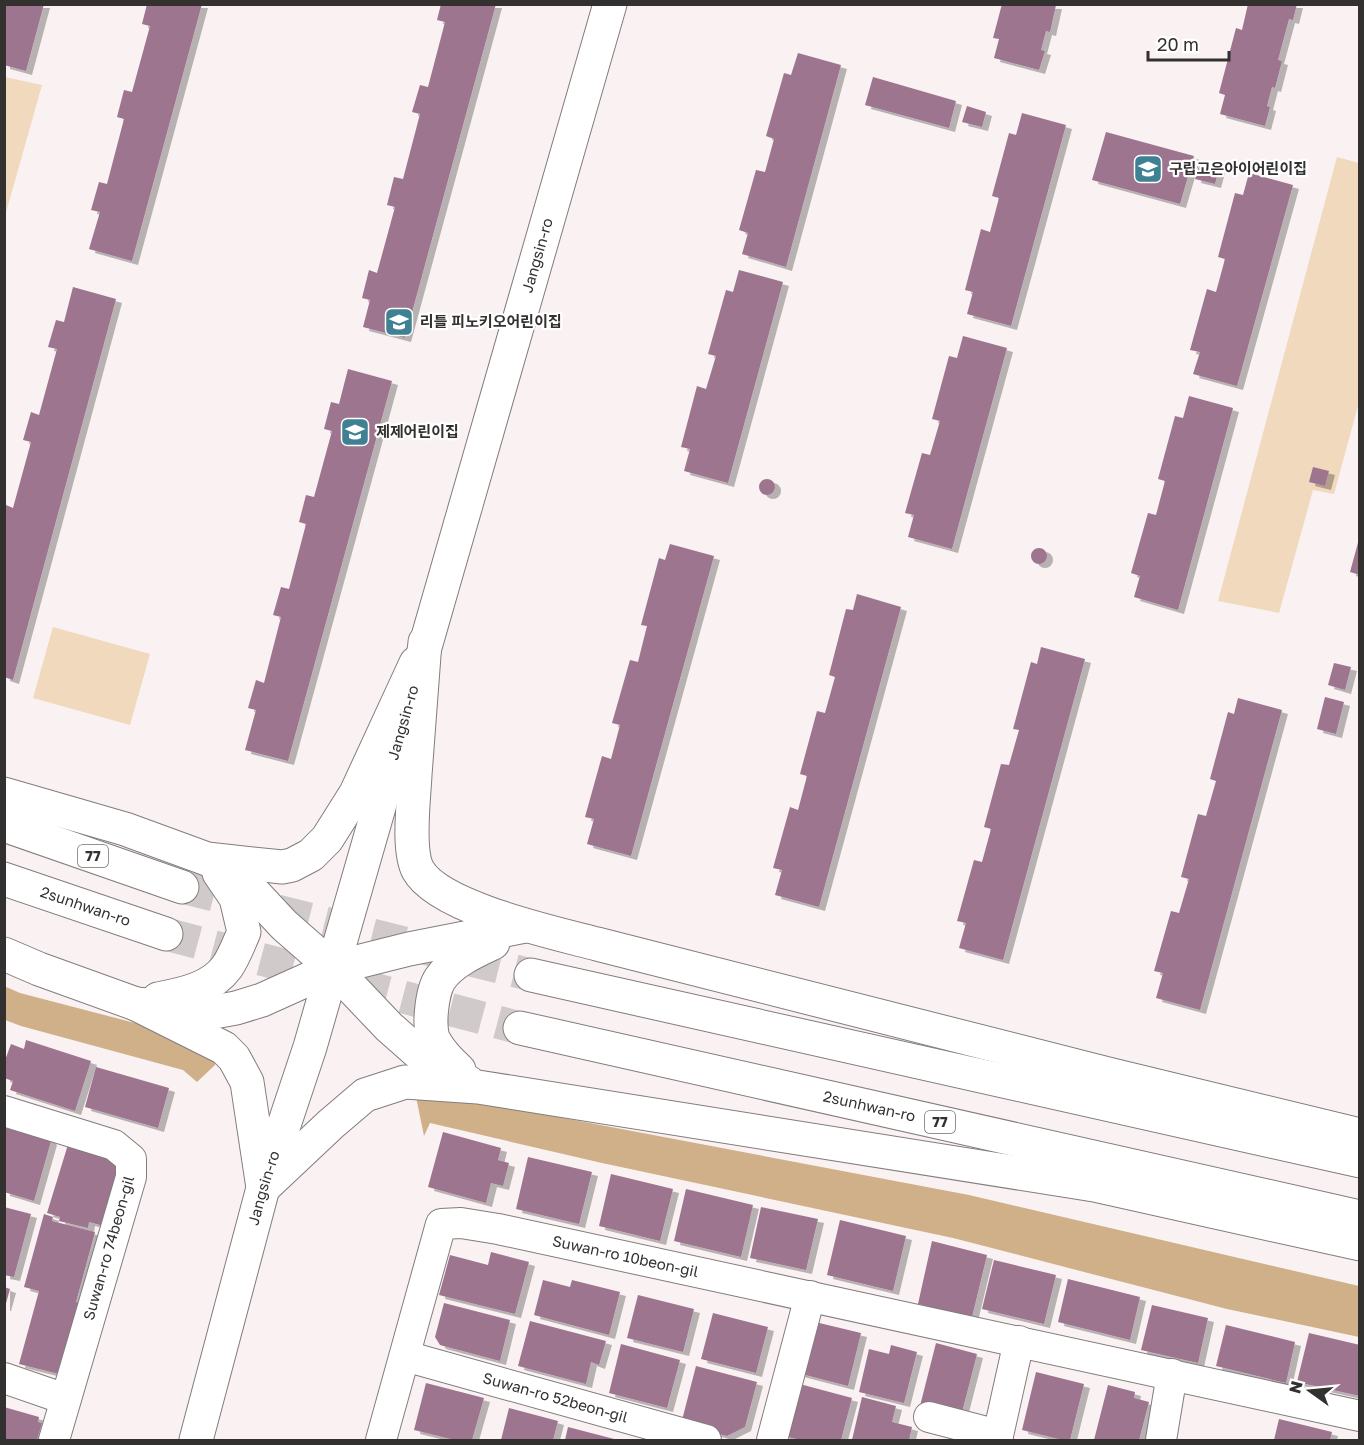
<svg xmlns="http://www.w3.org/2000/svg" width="1364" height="1445" font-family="'Golos Text','Noto Sans KR',sans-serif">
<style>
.green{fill:#f0d9bd}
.forest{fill:#d0b088}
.building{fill:#9e748f;filter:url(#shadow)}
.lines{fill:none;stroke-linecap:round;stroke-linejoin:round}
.highway-tunnel{stroke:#d1cacb;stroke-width:33;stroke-dasharray:33 16;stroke-linecap:butt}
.minor-casing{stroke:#837c7c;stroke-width:32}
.major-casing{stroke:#837c7c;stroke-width:35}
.highway-casing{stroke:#837c7c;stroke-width:35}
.minor{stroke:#fff;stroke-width:30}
.major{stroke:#fff;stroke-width:33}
.highway{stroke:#fff;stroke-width:33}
.labels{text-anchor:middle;stroke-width:4.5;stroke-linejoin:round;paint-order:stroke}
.shield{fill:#fff;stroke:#706e6e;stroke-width:1.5}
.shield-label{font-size:14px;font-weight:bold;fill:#333030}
.poi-label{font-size:15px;font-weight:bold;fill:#333030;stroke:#fff;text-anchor:start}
.street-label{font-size:15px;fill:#333030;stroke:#fff}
</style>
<defs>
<filter id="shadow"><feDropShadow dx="6" dy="4" stdDeviation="0" flood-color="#0004"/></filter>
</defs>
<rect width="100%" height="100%" fill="#f9f1f2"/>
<path class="green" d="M5 77 42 85 5 216 4 77Z
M1337 157 1359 163V402L1334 494 1313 490 1279 613 1218 601Z
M53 627 150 654 130 725 33 698Z"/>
<path class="forest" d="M4 986 20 993 177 1034 216 1056 215 1065 197 1082 183 1070 21 1026 5 1020Z
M415 1092 432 1093 969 1195 1359 1286V1337L1227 1309 953 1238 602 1163 430 1123 424 1136Z"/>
<path class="building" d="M4 4H44L26 71 4 65Z
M147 4H202L132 261 89 249 100 212 91 210 99 182 107 184 124 119 117 117 124 90 132 92 150 26 142 24Z
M441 4H496L405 338 363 327 370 300 362 298 369 270 377 273 395 207 387 205 394 177 403 179 420 114 412 112 420 85 428 87 445 22 437 20Z
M1002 4 1056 5 1050 32 1046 31 1041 50 1045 51 1039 70 994 58 999 39 993 38Z
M1248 4H1297L1293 20 1289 19 1278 60 1282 61 1275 88 1272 87 1267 106 1270 107 1265 126 1220 114 1225 95 1219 93 1236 28 1242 30Z
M798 53 841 65 786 267 742 254 748 233 739 230 756 170 765 172 774 139 766 136 784 73 791 75Z
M873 77 956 101 949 128 865 105Z
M967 106 986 112 982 127 962 122Z
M1022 113 1066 125 1011 326 967 314 973 292 965 290 981 229 990 232 999 198 992 196 1009 133 1016 135Z
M1106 132 1194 156 1180 204 1092 180Z
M1200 163 1219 169 1215 184 1195 179Z
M1249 173 1293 185 1237 386 1193 374 1200 352 1190 350 1207 289 1216 292 1225 259 1218 257 1235 193 1243 195Z
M739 270 783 282 728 483 684 471 690 449 681 447 697 386 706 389 716 356 708 354 726 290 733 292Z
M73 287 116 299 13 680 4 677V509L6 505 13 508 31 442 23 440 31 412 39 415 57 349 48 347 56 320 64 322Z
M963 336 1007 348 952 549 908 537 914 515 905 513 922 453 930 455 940 421 932 419 949 356 957 358Z
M348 369 392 381 288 761 245 750 256 710 248 708 256 680 264 683 281 617 273 615 281 587 289 589 306 524 299 522 306 495 314 497 332 431 324 429 331 402 339 404Z
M1189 396 1233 408 1178 610 1134 597 1140 576 1131 573 1148 513 1156 515 1165 481 1158 479 1175 416 1183 418Z
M1313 467 1329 471 1325 486 1309 482Z
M759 487a8 8 0 1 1 16 0a8 8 0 1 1-16 0Z
M1359 539H1360V575L1350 572Z
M670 544 714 556 631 856 587 844 594 819 585 817 602 756 611 759 620 725 612 723 630 660 638 662 647 626 641 625 659 558 665 560Z
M1031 556a8 8 0 1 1 16 0a8 8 0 1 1-16 0Z
M857 594 901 607 819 907 775 895 782 870 773 868 790 807 798 810 807 776 800 774 817 711 825 713 835 677 829 675 846 609 853 610Z
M1041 647 1085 659 1003 960 959 948 966 923 957 921 974 860 982 862 991 829 984 827 1001 764 1009 765 1019 730 1013 729 1031 662 1037 664Z
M1334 663 1351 667 1345 690 1328 685Z
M1325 697 1344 702 1336 734 1317 729Z
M1238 698 1282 710 1200 1010 1156 998 1163 973 1154 971 1171 911 1179 913 1189 879 1181 877 1198 814 1206 816 1216 781 1210 779 1228 712 1234 714Z
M26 1040 91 1061 75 1111 10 1090 13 1081 4 1078V1063L11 1044 24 1049Z
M96 1067 169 1088 158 1128 85 1107Z
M4 1123 46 1136 51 1141 34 1201 4 1192Z
M443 1132 501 1148 498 1160 509 1163 503 1186 491 1183 486 1203 428 1187Z
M70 1138 113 1151 121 1169 104 1226 89 1222 88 1228 59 1221 60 1217 47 1213Z
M528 1157 592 1172 579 1224 516 1209Z
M611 1174 673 1189 660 1241 599 1226Z
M686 1189 753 1205 741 1257 674 1241Z
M4 1207 31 1214 14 1277 4 1275Z
M761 1207 818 1219 806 1270 750 1258Z
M44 1214 53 1217 52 1221 95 1232 76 1302 82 1303 59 1374 19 1364 39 1291 24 1287Z
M840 1220 906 1236 893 1291 827 1275Z
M932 1241 987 1255 972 1317 918 1304Z
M491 1252 529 1262 515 1314 439 1295 450 1255 488 1265Z
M994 1260 1056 1275 1044 1324 982 1309Z
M1068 1279 1140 1297 1130 1340 1058 1322Z
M543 1280 570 1287 572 1280 620 1292 609 1335 534 1315Z
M4 1287 10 1289 5 1307H4Z
M638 1295 694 1309 683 1352 627 1338Z
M444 1303 510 1320 500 1361 440 1345 435 1337Z
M1152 1305 1208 1318 1198 1363 1141 1350Z
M713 1313 768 1327 756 1373 701 1359Z
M530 1321 606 1341 599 1365 591 1362 586 1384 518 1366Z
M811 1321 861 1333 848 1386 798 1373Z
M1226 1325 1295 1342 1286 1383 1216 1366Z
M1309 1333 1360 1345V1396L1297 1382Z
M936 1343 977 1354 961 1416 920 1406Z
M621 1344 680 1360 667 1408 609 1393Z
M891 1345 917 1352 904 1403 859 1392 869 1349 889 1354Z
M696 1366 757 1382 745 1427 727 1436 681 1424Z
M1036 1372 1084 1384 1070 1440H1063L1022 1430Z
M426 1383 484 1398 472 1440H455L414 1430Z
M796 1383 852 1398 841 1440H801L783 1436Z
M1108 1385 1135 1392 1134 1398 1149 1402 1139 1440H1094Z
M862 1397 896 1406 892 1422 912 1427 909 1440H852Z
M4 1407 39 1417 38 1422 42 1423 37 1440H4Z
M509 1408 558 1421 553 1440H501Z
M1279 1419 1332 1432 1330 1440H1274Z
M568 1427 618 1440H565Z"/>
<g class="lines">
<path class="highway-tunnel" d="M182 887 531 975
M166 934 520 1028"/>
<g class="minor-casing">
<g id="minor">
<path d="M4 1111 114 1145 131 1159V1177L54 1440"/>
<path id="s1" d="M405 1356 706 1440"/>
<path d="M4 1378 65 1399"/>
<path d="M929 1417 998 1435"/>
<path id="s2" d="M381 1440 441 1224 461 1223 498 1229 1360 1416"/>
<path d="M772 1440 810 1296"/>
<path d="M997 1440 1019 1341"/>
<path d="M1161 1440 1172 1374"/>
</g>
</g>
<g class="major-casing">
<g id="major">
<path id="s3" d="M196 1440 263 1188 310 1047 610 4"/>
</g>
</g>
<g class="highway-casing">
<g id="highway">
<path d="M425 642C422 686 418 730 415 775 414 798 407 850 418 870 439 908 555 933 597 944L1108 1074 1360 1135"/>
<path d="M4 794 125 829 207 859 282 867 292 865 311 855 327 839 356 793 416 663"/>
<path d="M4 825 182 887"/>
<path d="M211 861 242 880 284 925 333 968 389 1027 423 1057 468 1082"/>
<path id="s4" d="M4 879 166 934"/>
<path d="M4 954 39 969 136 1004 224 1048 234 1058 247 1082 263 1188"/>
<path d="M531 975 1360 1161"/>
<path d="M158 999C183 994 211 989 227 967 234 957 239 943 244 932L236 898 219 873"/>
<path d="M136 1004 214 1012 236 1008 262 1000 333 968 409 949 525 926"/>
<path id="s5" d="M520 1028 1360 1217"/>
<path d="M459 1070C450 1062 441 1053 435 1042 427 1030 432 991 440 979 451 962 476 951 493 943"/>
<path d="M263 1188 331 1124 365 1095 405 1082 478 1087 1094 1185 1360 1244"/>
</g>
</g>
<use href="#minor" class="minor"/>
<use href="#major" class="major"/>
<use href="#highway" class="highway"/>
</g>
<defs>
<g id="school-square" transform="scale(1.5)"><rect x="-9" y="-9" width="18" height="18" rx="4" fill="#3f8193" stroke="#fff"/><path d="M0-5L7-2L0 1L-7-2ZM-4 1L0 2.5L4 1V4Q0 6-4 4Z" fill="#fff"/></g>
</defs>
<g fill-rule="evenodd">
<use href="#school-square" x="1148" y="169"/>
<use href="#school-square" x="399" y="322"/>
<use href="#school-square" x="355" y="432"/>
</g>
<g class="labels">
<g class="shield">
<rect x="78" y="845" width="30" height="22" rx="4.5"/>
<rect x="925" y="1111" width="30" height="22" rx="4.5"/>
</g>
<g class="shield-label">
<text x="93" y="861">77</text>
<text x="940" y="1127">77</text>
</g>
<g class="poi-label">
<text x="1169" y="174">구립고은아이어린이집</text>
<text x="420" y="327">리틀 피노키오어린이집</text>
<text x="376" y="437">제제어린이집</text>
</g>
<g class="street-label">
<text dy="5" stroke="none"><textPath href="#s3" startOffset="1233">Jangsin-ro</textPath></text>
<text dy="5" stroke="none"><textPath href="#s3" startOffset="747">Jangsin-ro</textPath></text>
<text dy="5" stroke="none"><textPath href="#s4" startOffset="86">2sunhwan-ro</textPath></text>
<text dy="5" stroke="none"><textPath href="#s5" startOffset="358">2sunhwan-ro</textPath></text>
<text dy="5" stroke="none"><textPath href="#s3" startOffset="261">Jangsin-ro</textPath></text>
<text transform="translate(109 1248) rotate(-74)" y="5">Suwan-ro 74beon-gil</text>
<text dy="5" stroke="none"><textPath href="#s2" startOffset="412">Suwan-ro 10beon-gil</textPath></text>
<text dy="5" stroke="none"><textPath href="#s1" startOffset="156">Suwan-ro 52beon-gil</textPath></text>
</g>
</g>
<rect width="1364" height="1445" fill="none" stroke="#333030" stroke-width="12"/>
<g transform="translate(1310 1391) rotate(285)" stroke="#ffffff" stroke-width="4.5" paint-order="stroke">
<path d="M0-4.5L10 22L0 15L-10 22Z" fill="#333030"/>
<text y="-9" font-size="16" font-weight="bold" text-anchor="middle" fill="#333030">N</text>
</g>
<path d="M1148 51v9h81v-9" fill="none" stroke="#333030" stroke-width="3"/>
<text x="1157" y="51" font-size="18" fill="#333030" stroke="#ffffff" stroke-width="4.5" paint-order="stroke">20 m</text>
</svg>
